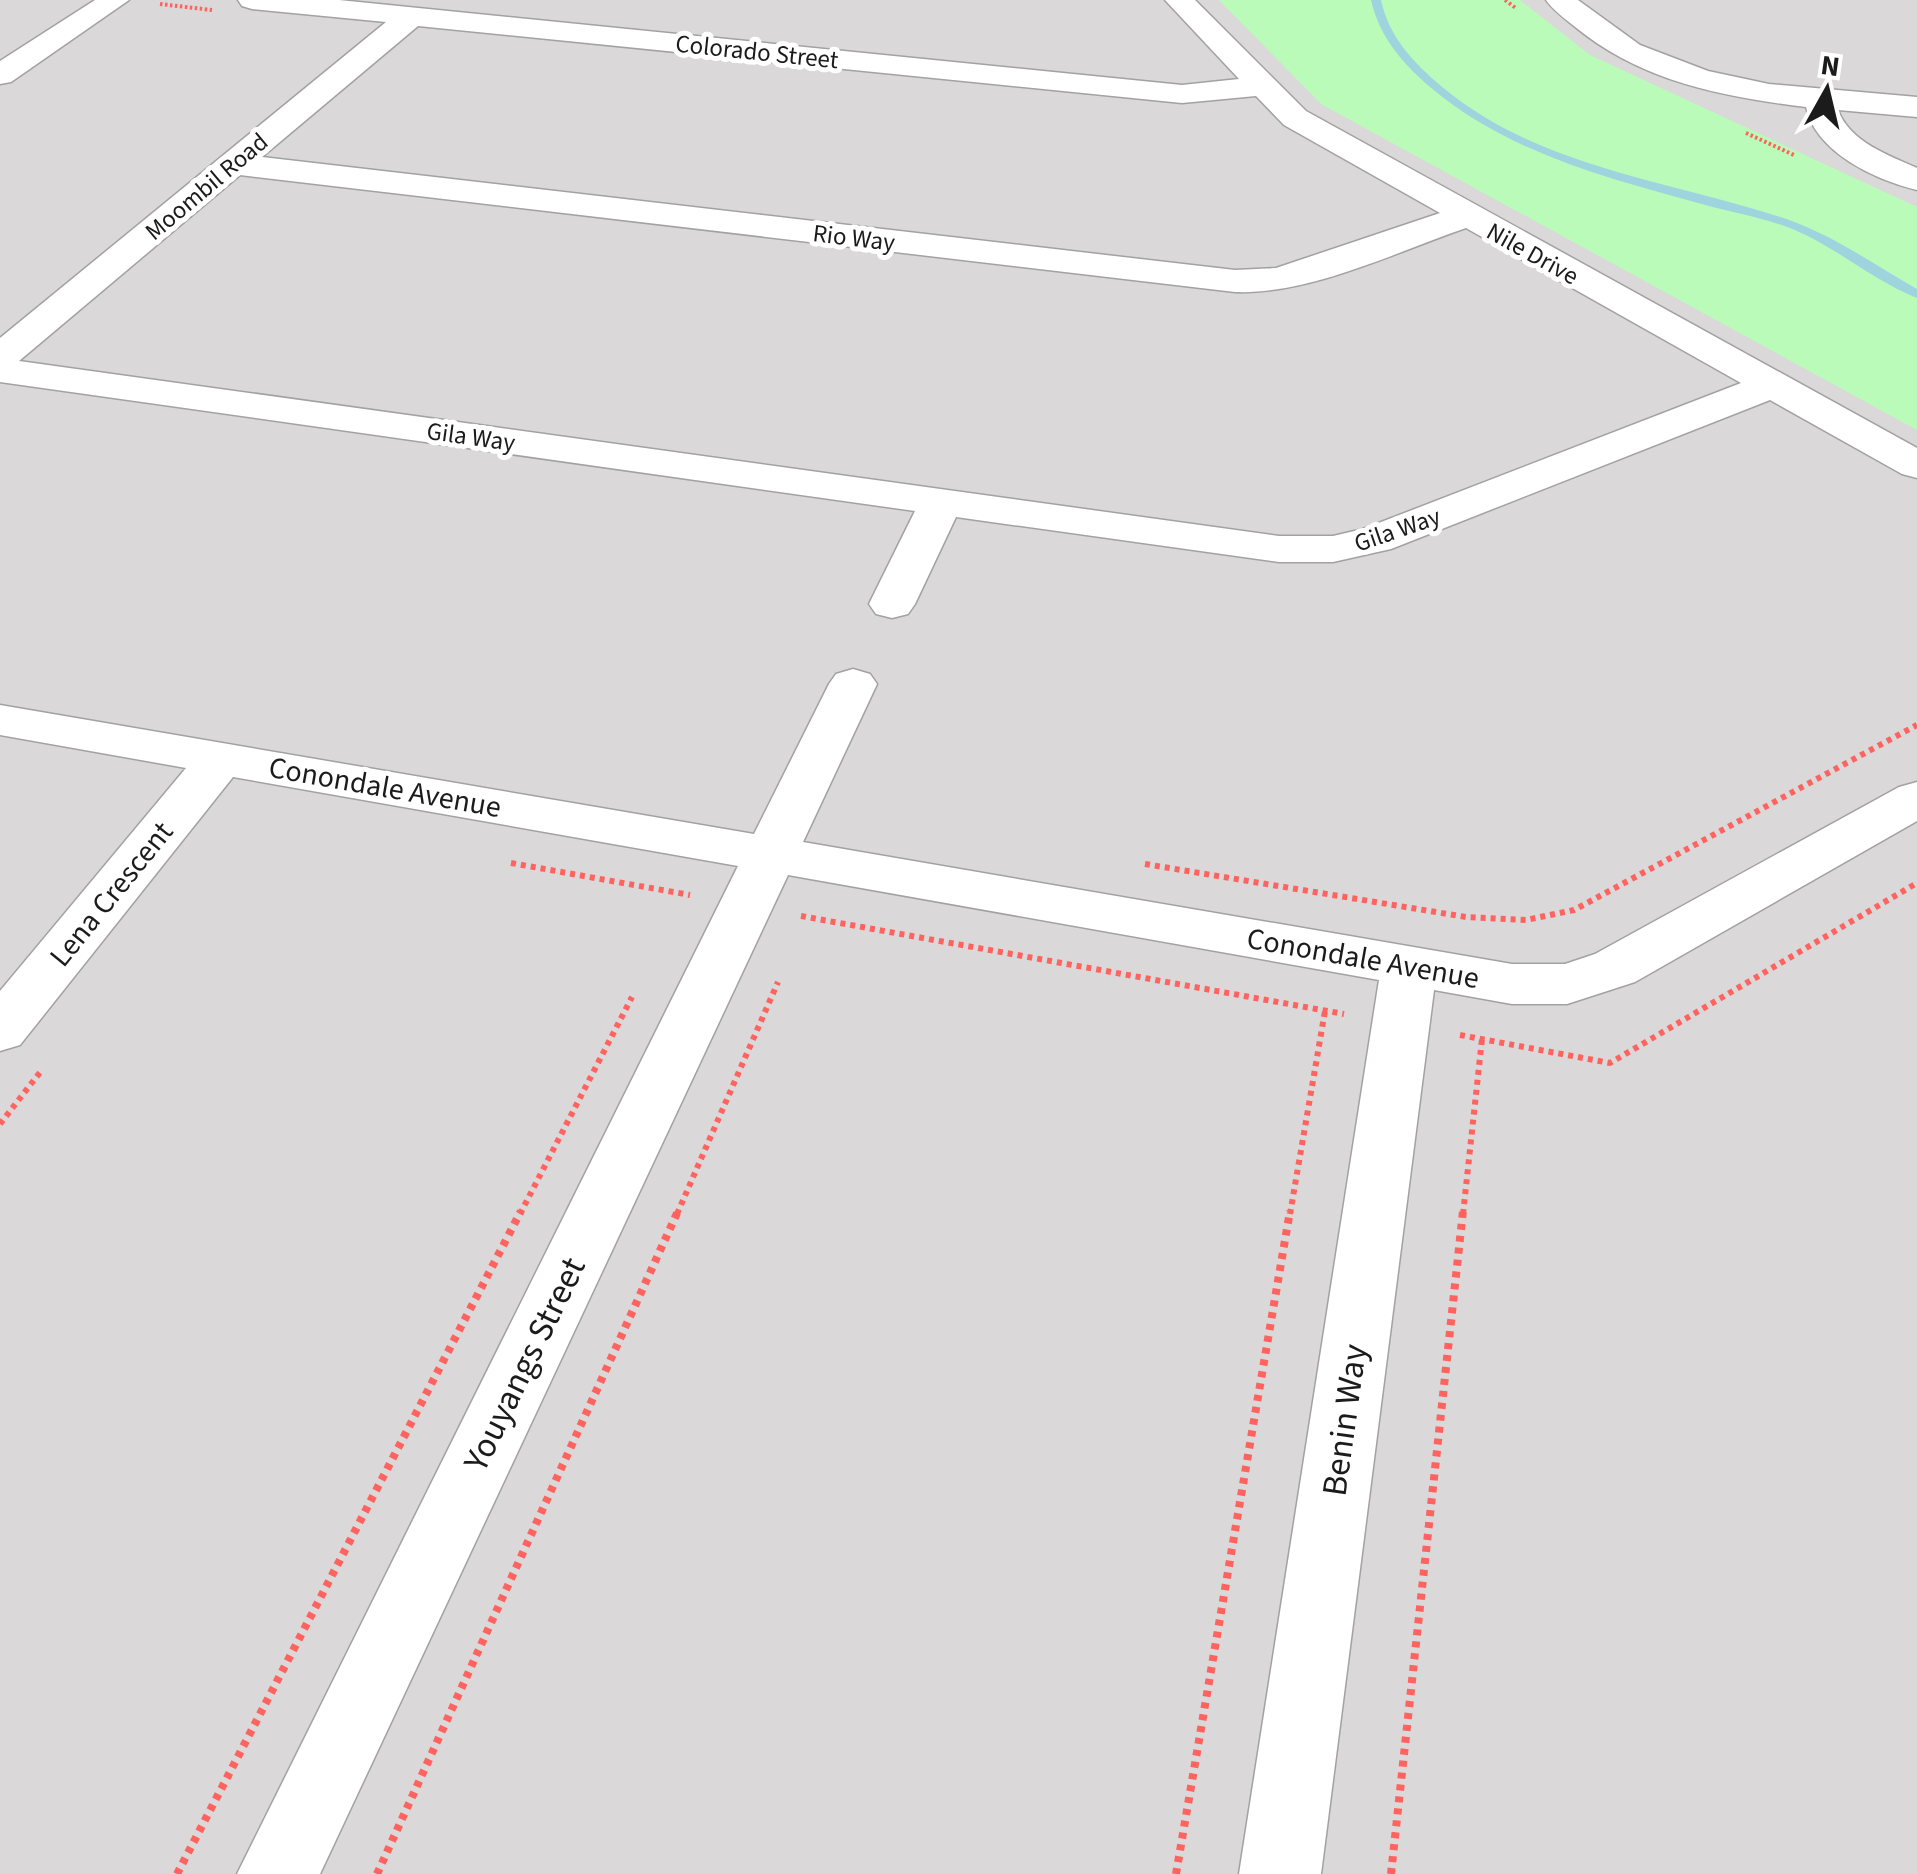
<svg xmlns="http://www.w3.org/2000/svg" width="1917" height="1874" font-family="'Source Sans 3',sans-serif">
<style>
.residential{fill:#dad8d8}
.park{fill:#bafbba}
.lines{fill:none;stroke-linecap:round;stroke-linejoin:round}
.stream{fill:#9ed4de;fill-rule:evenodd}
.minor-casing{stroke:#a2a2a2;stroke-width:3}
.path-far2{stroke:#ff6360;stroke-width:4;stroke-dasharray:2.5 2.5;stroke-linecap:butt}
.path-far1{stroke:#ff6360;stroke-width:6;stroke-dasharray:5 5;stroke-linecap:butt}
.path{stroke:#ff6360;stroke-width:8;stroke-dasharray:6 6;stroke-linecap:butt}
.minor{fill:#fff;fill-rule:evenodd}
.labels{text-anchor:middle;stroke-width:10;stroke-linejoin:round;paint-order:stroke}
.far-street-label{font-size:25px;fill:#1b1b1b;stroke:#fff}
.street-label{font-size:30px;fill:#1b1b1b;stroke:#fff}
.near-street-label{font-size:35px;fill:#1b1b1b;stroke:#fff}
</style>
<rect width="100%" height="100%" fill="#eee8e0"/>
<path class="residential" d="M0 0H1917V1874H0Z"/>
<path class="park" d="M1219 0H1520L1590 55 1917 207V430L1321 104Z"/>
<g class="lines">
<path class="stream" d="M1371 0H1381C1389 37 1413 62 1441 86 1540 169 1671 180 1789 220 1834 236 1875 265 1917 289V298C1872 280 1835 246 1790 228 1764 218 1735 213 1709 206 1611 179 1509 154 1430 87 1402 63 1379 36 1371 0Z"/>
<g class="minor-casing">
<path id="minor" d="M95 0H129L11 82 0 84V61Z
M238 0H339L1182 85 1239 79 1165 0H1195L1306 111 1917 448V478L1902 474 1770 400 1391 549 1333 562H1279L956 517 915 604 908 614 892 618 876 614 869 604 915 511 0 382V338L386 22 252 9 242 6ZM418 26 1182 103 1256 96 1284 125 1440 213 1276 268 1235 270 262 157ZM240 175 1235 292C1309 295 1396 252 1466 228L1741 383 1363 529 1333 536H1279L19 361Z
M1546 0H1578L1640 45 1708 71 1769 84 1917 97V117L1838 110C1850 142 1888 155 1917 168V190C1876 180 1816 153 1806 107 1723 97 1640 81 1574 26 1564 18 1553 10 1546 0Z
M853 669 870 674 877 684 803 842 1512 964H1565L1595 954 1899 787 1917 782V821L1635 982 1567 1004H1512L1434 990 1321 1874H1239L1379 980 788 875 320 1874H237L738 866 233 777 20 1045 0 1051V991L186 768 0 735V705L754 834 829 684 836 674Z"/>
</g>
<path class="path-far2" d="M1505 0 1517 9
M160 4 212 10
M1746 133 1794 155"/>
<path class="path-far1" d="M511 863 690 895
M1145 864 1466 917 1526 920 1574 910 1917 725
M801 916 1344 1014
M1460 1035 1610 1063 1917 883
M0 1124 41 1071
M520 1214 632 997
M677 1214 778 982
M1290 1214 1325 1011
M1463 1214 1482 1039"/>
<path class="path" d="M177 1874 521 1211
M377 1874 678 1211
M1176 1874 1290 1211
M1391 1874 1463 1211"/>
<use href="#minor" class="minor"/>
</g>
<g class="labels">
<g class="far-street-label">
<text transform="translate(757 51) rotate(6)" y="9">Colorado Street</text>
<text transform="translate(206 186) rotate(-40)" y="9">Moombil Road</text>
<text transform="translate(854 237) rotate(7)" y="9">Rio Way</text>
<text transform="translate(1533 253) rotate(29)" y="9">Nile Drive</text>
<text transform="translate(471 436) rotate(8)" y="9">Gila Way</text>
<text transform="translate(1397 529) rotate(-19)" y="9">Gila Way</text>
</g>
<g class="street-label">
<text transform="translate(385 787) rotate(10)" y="10">Conondale Avenue</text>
<text transform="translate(111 894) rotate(-51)" y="10">Lena Crescent</text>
<text transform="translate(1363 958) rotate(10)" y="10">Conondale Avenue</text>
</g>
<g class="near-street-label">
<text transform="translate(524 1364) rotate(-64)" y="12">Youyangs Street</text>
<text transform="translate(1344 1420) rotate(-82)" y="12">Benin Way</text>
</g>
</g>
<g transform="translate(1827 90) rotate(8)" stroke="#ffffff" stroke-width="8" paint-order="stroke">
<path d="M0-8L18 38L0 25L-18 38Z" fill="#1b1b1b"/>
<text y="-15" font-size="28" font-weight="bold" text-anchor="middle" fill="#1b1b1b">N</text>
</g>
</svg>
